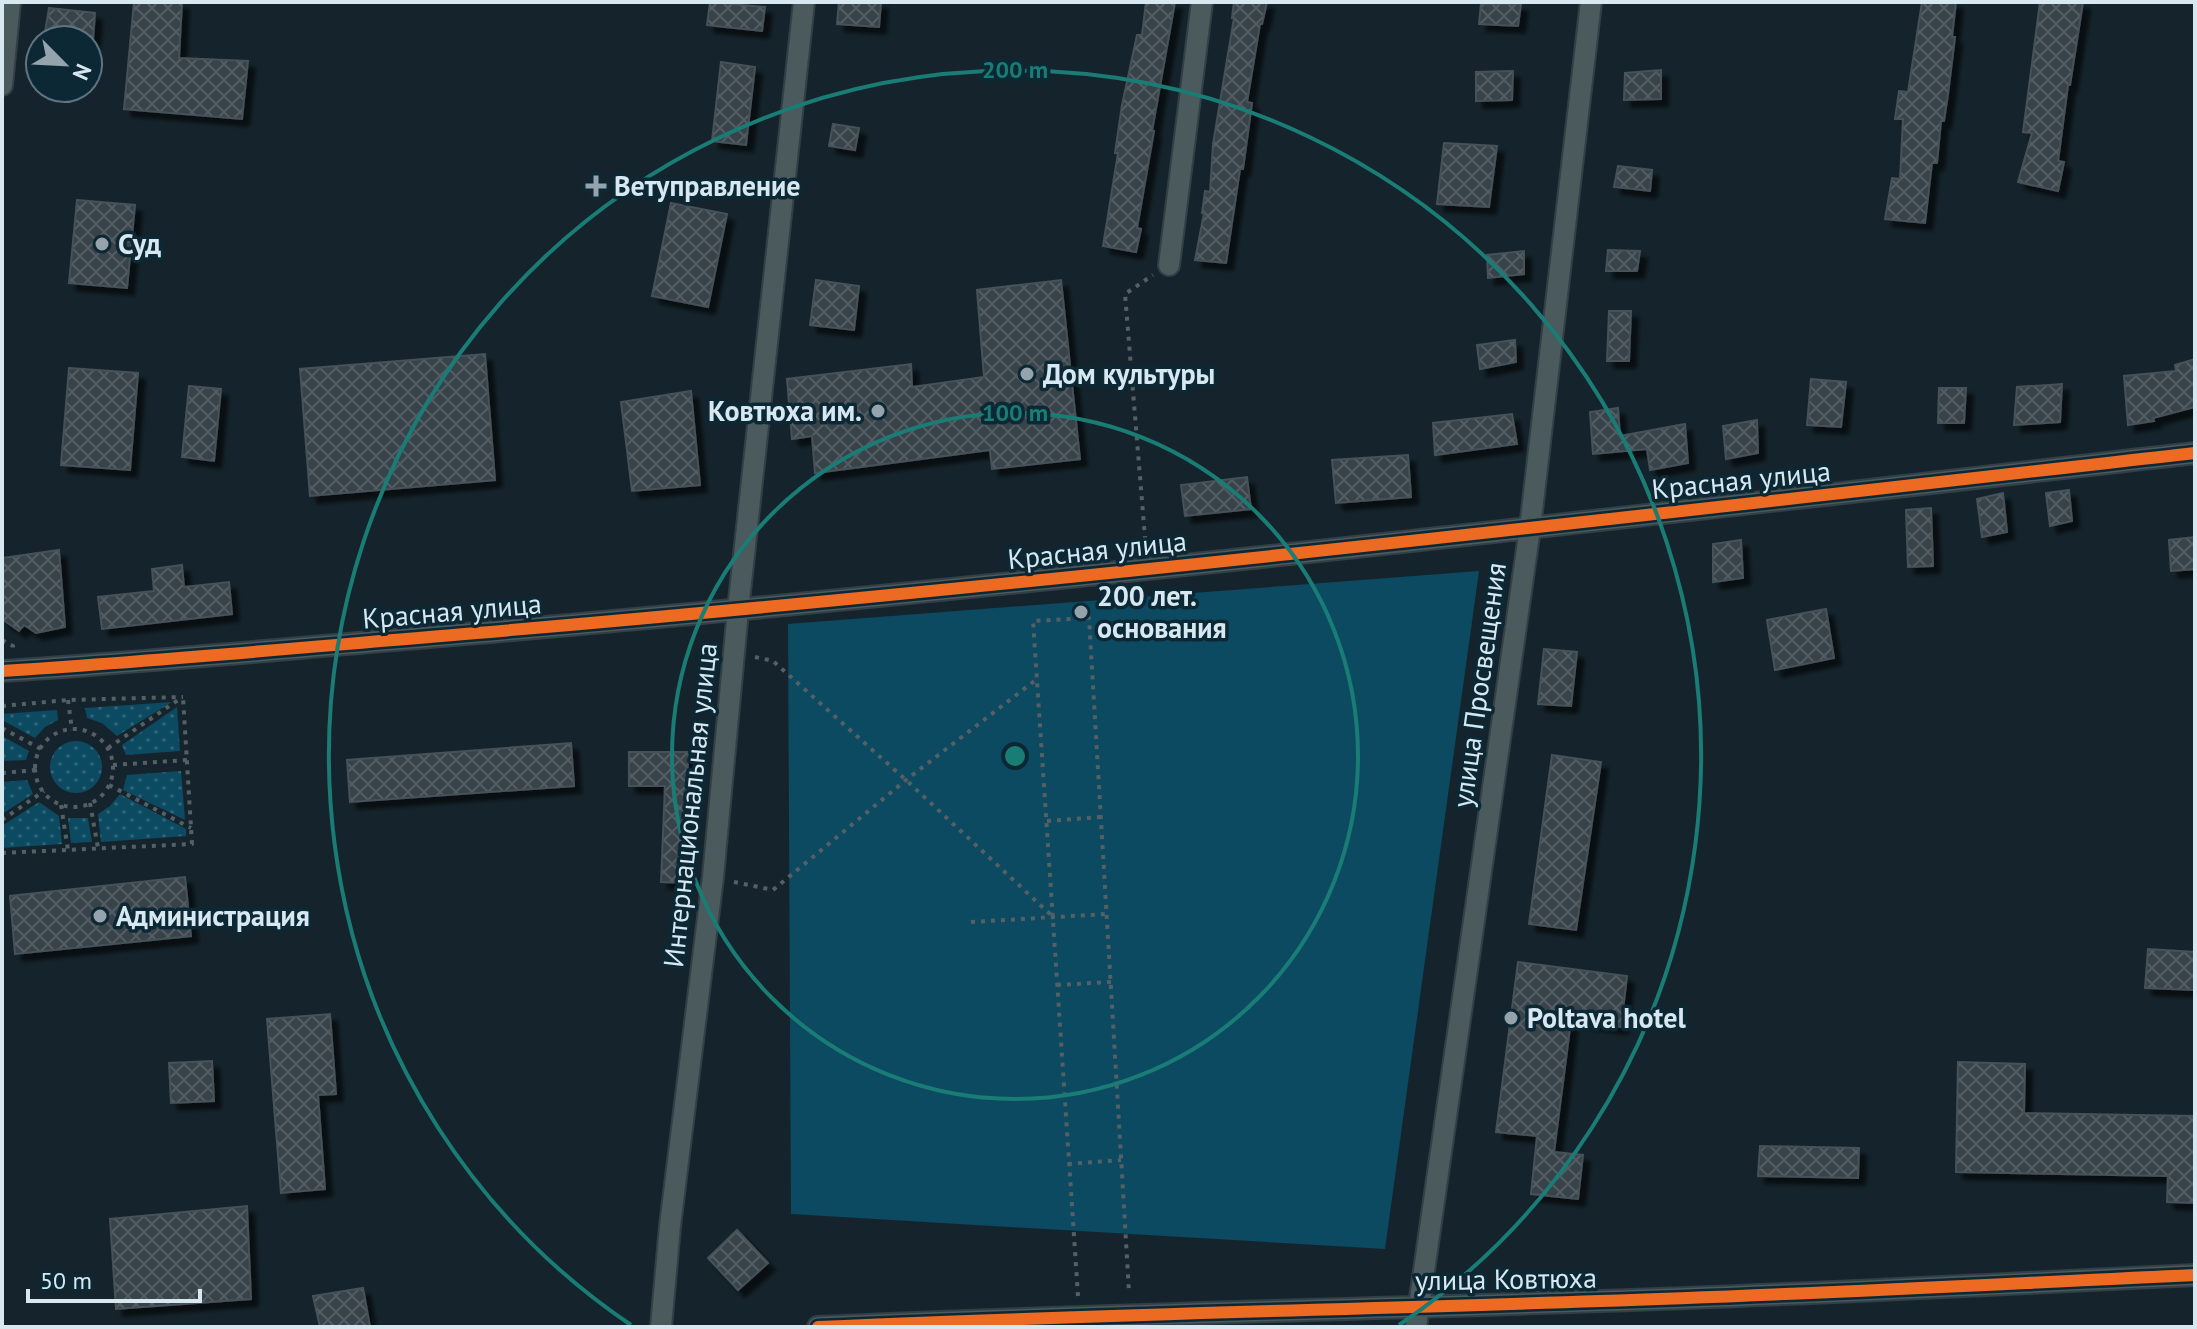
<svg xmlns="http://www.w3.org/2000/svg" width="2197" height="1329" font-family="'PT Sans',sans-serif">
<style>
.grass{fill:url(#grass-dots)}
.park{fill:#0c4a62}
.building{fill:url(#building-cross-hatch);stroke:#465159;stroke-width:2;filter:url(#shadow)}
.lines{fill:none;stroke-linecap:round;stroke-linejoin:round}
.street-casing{stroke:#323f46;stroke-width:24}
.path{stroke:#546064;stroke-width:4;stroke-dasharray:4 6;stroke-linecap:butt}
.street{stroke:#4b5a5d;stroke-width:20}
.cycleway-casing{stroke:#0c2835;stroke-width:17}
.cycleway{stroke:#ed6a23;stroke-width:12}
.ring{fill:none;stroke:#197c75;stroke-width:4}
.poi-dot{fill:#94a3ac;stroke:#0c2835;stroke-width:3}
.labels{text-anchor:middle;stroke-width:7;stroke-linejoin:round;paint-order:stroke}
.poi-label{font-size:28px;font-weight:bold;fill:#d8e8f1;stroke:#0c2835;text-anchor:start}
.street-label{font-size:28px;fill:#d8e8f1;stroke:#0c2835}
.centre{fill:#197c75;stroke:#0c2835;stroke-width:4}
.ring-label{font-size:24px;text-anchor:middle;font-weight:bold;fill:#197c75;stroke:#0c2835;stroke-width:7;stroke-linejoin:round;paint-order:stroke}
</style>
<defs>
<pattern id="grass-dots" width="8" height="8" patternUnits="userSpaceOnUse" patternTransform="scale(2)"><rect width="8" height="8" fill="#0c4a62"/><path d="M2 2h.1M6 6h.1" fill="none" stroke="#2f6479" stroke-width="1.8" stroke-linecap="round"/></pattern>
<pattern id="building-cross-hatch" width="8" height="8" patternUnits="userSpaceOnUse" patternTransform="scale(2)"><rect width="8" height="8" fill="#374249"/><path d="M0 0l8 8M0 8l8-8" fill="none" stroke="#535d64"/></pattern>
<filter id="shadow"><feDropShadow dx="7" dy="7" stdDeviation="2" flood-color="#0009"/></filter>
</defs>
<rect width="100%" height="100%" fill="#15242c"/>
<path class="grass" d="M172 702 117 736 102 723 87 718 85 708Z
M177 707 180 751 126 755 122 745Z
M57 710 58 720 45 727 35 738 2 720V714Z
M2 736 29 751 26 760 2 761Z
M50 767a26 26 0 1 1 52 0a26 26 0 1 1-52 0Z
M181 771 185 820 123 790 127 775Z
M27 780 33 794 2 814V782Z
M120 794 186 829V836L101 842 98 814 110 806Z
M39 802 59 816 62 844 2 848V826Z
M68 818H88L92 842 71 843Z"/>
<path class="park" d="M1479 571 1385 1249 791 1214 788 624Z"/>
<path class="building" d="M134 2H182L179 58 248 61 242 119 124 109Z
M710 2 765 7 762 31 707 25Z
M839 2H881L879 27 837 24Z
M1146 2H1175L1152 131H1154L1137 228 1141 229 1136 252 1103 246 1118 153H1115L1122 105 1137 35H1142Z
M1234 2H1267L1262 24H1260L1247 102 1252 103 1243 169H1240L1226 263 1195 260 1204 213H1202L1205 191 1210 192 1213 144 1234 18H1232Z
M1922 2H1956L1952 37H1955L1948 94 1944 121H1941L1937 163H1932L1925 223 1885 219 1892 178 1900 179 1903 119H1895L1899 91 1908 92Z
M2040 2H2083L2070 85H2068L2058 161 2064 162 2058 191 2018 182 2032 133 2023 132Z
M1481 4H1521L1518 26 1479 24Z
M49 8 95 13 93 40 44 38Z
M721 62 755 67 746 145 712 141Z
M1661 70V99L1624 100 1625 73Z
M1513 71 1512 100 1476 101V72Z
M833 124 859 128 855 150 829 146Z
M1444 143 1497 146 1489 207 1437 204Z
M1618 166 1652 170 1650 191 1614 187Z
M77 200 135 205 127 288 69 283Z
M671 203 727 214 708 307 652 296Z
M1608 250 1640 251 1637 271H1606Z
M1524 251V274L1488 278 1487 255Z
M816 280 859 286 854 330 810 325Z
M1061 280 1080 459 992 469 990 450 815 473 812 436 792 439 787 379 911 364 912 387 984 377 977 290Z
M1609 311H1631L1629 361H1607Z
M1515 340 1516 362 1480 369 1477 345Z
M485 354 495 480 310 496 300 369Z
M2195 359V407L2153 418 2154 421 2128 425 2124 376 2176 371 2175 365Z
M69 368 138 373 130 470 61 465Z
M1811 379 1846 382 1841 427 1807 425Z
M2062 384 2060 422 2014 425 2017 387Z
M189 386 221 389 214 461 182 457Z
M1939 388H1966L1964 423H1938Z
M691 391 700 485 632 491 621 402Z
M1618 408 1620 436 1685 424 1688 463 1650 470 1647 449 1593 454 1590 412Z
M1512 414 1517 444 1435 455 1433 423Z
M1757 420 1758 453 1726 459 1723 426Z
M1408 455 1411 497 1336 503 1332 460Z
M1247 477 1251 509 1185 516 1181 485Z
M2069 490 2072 521 2050 526 2046 493Z
M2003 493 2007 532 1982 537 1977 499Z
M1931 508 1933 566 1908 567 1906 510Z
M2195 537V569L2171 571 2169 540Z
M1741 540 1743 578 1713 582V544Z
M59 550 65 627 36 633 24 625 19 631 2 619V558Z
M182 565 184 587 229 582 232 614 102 629 98 597 154 591 152 569Z
M1826 609 1834 658 1775 670 1767 620Z
M1544 649 1577 652 1571 706 1538 704Z
M571 743 574 786 350 802 347 760Z
M629 752H688L686 883 661 882 665 786H629Z
M1552 755 1601 762 1576 930 1529 924Z
M185 877 191 936 15 954 10 896Z
M2148 949 2195 952V990L2145 988Z
M1518 962 1627 976 1621 1027 1571 1020 1554 1152 1583 1155 1578 1199 1531 1194 1537 1136 1496 1132Z
M330 1014 336 1094 318 1095 325 1189 281 1193 267 1019Z
M212 1061 214 1101 171 1103 169 1063Z
M1958 1062 2025 1064 2024 1113 2195 1116V1203L2167 1202 2168 1176 1956 1172Z
M1760 1146 1859 1148 1858 1178 1758 1176Z
M247 1206 251 1299 116 1309 110 1219Z
M737 1230 768 1263 738 1290 708 1258Z
M363 1288 370 1327H320L313 1296Z"/>
<g class="lines">
<g class="street-casing">
<path id="street" d="M2 85 10 2
M1169 265 1202 2
M2 671C161 661 318 646 477 633 1051 584 1623 518 2195 453
M661 1327 670 1226 713 877 738 610 804 2
M818 1327C1079 1315 1340 1310 1600 1301 1799 1295 1997 1284 2195 1275
M1416 1327 1530 528 1591 2"/>
</g>
<path class="path" d="M1146 550 1125 294 1153 275
M2 640 13 646V652
M755 657 773 661 906 780 1051 915
M68 700 72 730
M2 706 68 700 183 697
M2 728 41 749
M35 768a39 39 0 1 1 78 0a39 39 0 1 1-78 0Z
M108 748 181 698
M113 765 187 760
M2 773 36 770
M109 785 191 828
M90 803 98 848
M61 805 68 850
M2 820 44 791
M1047 821 1101 817
M2 853 192 844 183 697
M734 882 773 890 906 780 1037 679
M971 922 1106 914
M1057 985 1111 982
M1068 1164 1121 1160
M1078 1296 1033 621 1089 618 1129 1292"/>
<use href="#street" class="street"/>
<g class="cycleway-casing">
<path id="cycleway" d="M2 671C161 661 318 646 477 633 1051 584 1623 518 2195 453
M818 1327C1079 1315 1340 1310 1600 1301 1799 1295 1997 1284 2195 1275"/>
</g>
<use href="#cycleway" class="cycleway"/>
</g>
<g class="ring">
<circle cx="1015" cy="756" r="343"/>
<path d="M631 1325A686 686 0 1 1 1399 1325"/>
</g>
<g class="poi-dot">
<path d="M592 174h8v8h8v8h-8v8h-8v-8h-8v-8h8z"/>
<circle cx="102" cy="244" r="8"/>
<circle cx="1027" cy="374" r="8"/>
<circle cx="878" cy="411" r="8"/>
<circle cx="1081" cy="612" r="8"/>
<circle cx="100" cy="916" r="8"/>
<circle cx="1511" cy="1018" r="8"/>
</g>
<g class="labels">
<g class="poi-label">
<text x="614" y="196">Ветуправление</text>
<text x="118" y="254">Суд</text>
<text x="1043" y="384">Дом культуры</text>
<text x="862" y="421" text-anchor="end">Ковтюха им.</text>
<text x="1097" y="606">200 лет.<tspan x="1097" dy="32">основания</tspan></text>
<text x="116" y="926">Администрация</text>
<text x="1527" y="1028">Poltava hotel</text>
</g>
<g class="street-label">
<text transform="translate(1741 480) rotate(-6)" y="10">Красная улица</text>
<text transform="translate(1097 550) rotate(-6)" y="10">Красная улица</text>
<text transform="translate(452 611) rotate(-5)" y="10">Красная улица</text>
<text transform="translate(1479 685) rotate(-82)" y="10">улица Просвещения</text>
<text transform="translate(690 805) rotate(-84)" y="10">Интернациональная улица</text>
<text transform="translate(1506 1279) rotate(-1)" y="10">улица Ковтюха</text>
</g>
</g>
<circle cx="1015" cy="756" r="12" class="centre"/>
<g class="ring-label">
<text x="1015" y="78">200 m</text>
<text x="1015" y="421">100 m</text>
</g>
<rect width="2197" height="1329" fill="none" stroke="#d8e8f1" stroke-width="8"/>
<g transform="translate(64 64) rotate(114)"><circle r="38" fill="#0c2835" stroke="#5e7580" stroke-width="2"/>
<path d="M0-6L14 30L0 20L-14 30Z" fill="#94a3ac"/>
<text y="-12" font-size="22" font-weight="bold" text-anchor="middle" fill="#d8e8f1">N</text>
</g>
<path d="M28 1289v12h172v-12" fill="none" stroke="#d8e8f1" stroke-width="4"/>
<text x="40" y="1289" font-size="24" fill="#d8e8f1" stroke="#0c2835" stroke-width="6" paint-order="stroke">50 m</text>
</svg>
